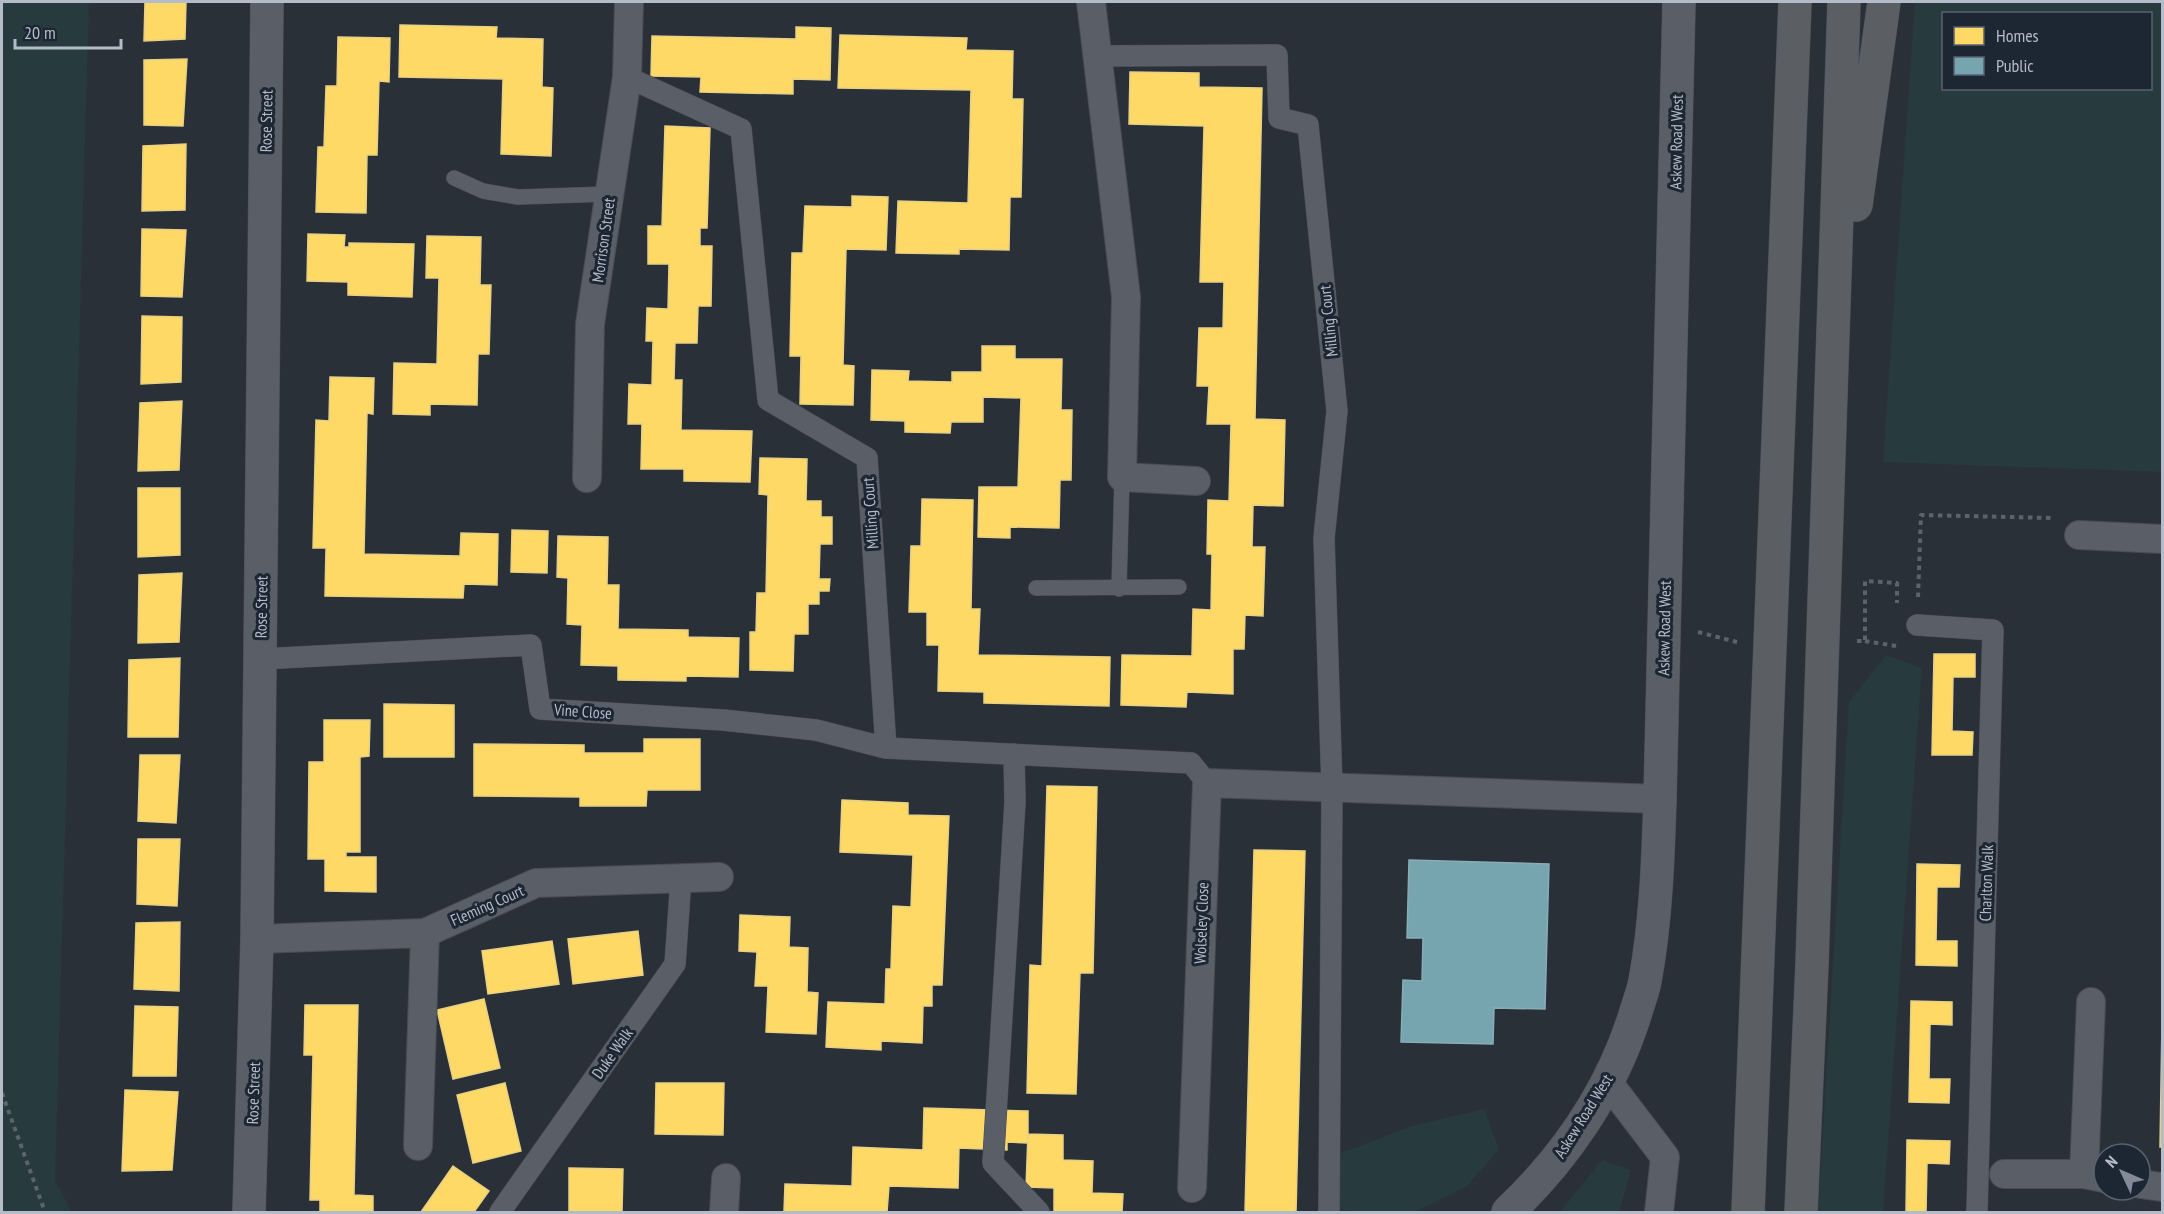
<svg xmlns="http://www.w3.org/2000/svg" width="2164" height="1214" font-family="'PT Sans Narrow',sans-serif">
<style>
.green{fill:#273a3e;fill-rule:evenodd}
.homes{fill:#ffd966;stroke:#e8d084;stroke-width:1.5}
.public{fill:#76a5af;stroke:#89acb7;stroke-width:1.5}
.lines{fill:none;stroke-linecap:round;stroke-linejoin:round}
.service-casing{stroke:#484c53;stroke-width:16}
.pedestrian-casing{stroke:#484c53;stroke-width:22}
.minor-casing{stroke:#484c53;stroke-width:30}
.tertiary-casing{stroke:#484c53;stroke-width:34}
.trunk-casing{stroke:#474c53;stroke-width:34}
.path{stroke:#5d636a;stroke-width:4;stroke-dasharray:4.5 4.5;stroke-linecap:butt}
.service{stroke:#5a5e66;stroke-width:15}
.pedestrian{stroke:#5a5e66;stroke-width:21}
.minor{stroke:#5a5e66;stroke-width:28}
.tertiary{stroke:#5a5e66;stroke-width:33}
.trunk{stroke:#5b5f64;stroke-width:33}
.labels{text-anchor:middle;stroke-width:6;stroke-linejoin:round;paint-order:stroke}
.street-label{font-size:16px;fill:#b4bcc9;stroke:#1d2633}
</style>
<rect width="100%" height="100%" fill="#2a3038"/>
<path class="green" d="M2 2H89L55 1181 72 1212H2Z
M1915 2H2162V472L1883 462ZM1944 14H2150V88H1944Z
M1886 655 1922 668 1883 1212H1818L1849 702Z
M1484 1109 1499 1150 1467 1186 1415 1212H1356L1339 1209 1341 1153 1412 1126Z
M1602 1160 1631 1170 1619 1212H1560Z"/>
<path class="homes" d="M145 2H186L185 39 144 41Z
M400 25 497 27 496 38 543 39 542 87 553 88 551 156 501 154 503 79 399 77Z
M796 27 831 28 830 80 793 79V94L700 92 701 77 651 76 652 36 796 39Z
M840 35 967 38 966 50 1013 51 1012 99H1023L1021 197H1010L1009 250 959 249V254L896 253 898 201 968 203 971 90 838 88Z
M338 37 390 38 389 82 379 81 377 155H367L366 213 316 212 318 147H324L326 86H337Z
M187 59 183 126 144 125V60Z
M1130 72 1199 73V87L1262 88 1255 419 1285 420 1283 506 1253 505 1252 547H1265L1263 616 1245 615 1244 649H1233V694L1187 692 1186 707 1121 705 1122 655 1192 656 1193 609 1211 610 1212 554H1207L1208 500 1229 501 1231 424H1207L1209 386H1197L1199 328H1223L1224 282H1200L1204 126 1129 124Z
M665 126 710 128 707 228H700V246H712L711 306H698L697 343H675L674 380H682L681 430 752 431 750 482 684 481V469H641L642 424H628L629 384 652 385 653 341H646L647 308 668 309 669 264H648V226H662Z
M186 144 185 210 142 211 143 146Z
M852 196 888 197 886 250 846 249 843 365 854 366 853 405 800 404 801 356H790L792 253H803L805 206 852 207Z
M142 229 186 230 182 297 141 296Z
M308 234 345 235 344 247H349V243L414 244 412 297 348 295V282L307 281Z
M427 236 481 237 480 285H491L489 354H478L477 405 430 404V415L393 414 394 363 437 364 439 278H426Z
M142 316 182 317 181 382 141 384Z
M982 346H1015V359H1062L1061 410H1072L1071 480H1060L1059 528 1010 527V538L978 537 979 487H1018L1021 398 983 397V422H951L950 433 905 432V421L871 420 872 370 909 371 908 381 952 382V372H982Z
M330 377 374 378 373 414 367 413 364 554 460 556 461 533 498 534 497 585 464 584 463 598 325 596 326 548H313L316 420 329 421Z
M182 401 179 470 138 471 140 403Z
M760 458 807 459 806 501H821V517H832V544H820L819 579H830L829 591H819V604H808V634H794L793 671 750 670V632H756L757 593H766L768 495 759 494Z
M138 488H180V555L138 557Z
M922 499 973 500 971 609H980L978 655 1110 657 1109 706 984 703V692L938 691 939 645H927V612H909L911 546H921Z
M512 530 548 531 547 573 511 572Z
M558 536 608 537 607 585H619L618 629 688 630V637L739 638 738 677 686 676V681L618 680V666L581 665 582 625 567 624 568 578 557 577Z
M182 573 179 642 138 643 139 575Z
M1934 654H1975V677H1953L1952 731 1973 732 1972 755H1932Z
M180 658 178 737H128L129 660Z
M384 704 454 705V757H384Z
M324 720H370L369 756 360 757V852H346V857H376V892L325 891V859H308L309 762H324Z
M644 739H700V790H647L646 806H580V797L474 796V744L584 745V753H644Z
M140 755H180L176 823 138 821Z
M1047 786 1097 787 1093 973H1080L1076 1094 1027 1093 1030 965 1042 966Z
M842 800 908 803V815L949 816 942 985H932V1006H923L922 1043 881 1041V1050L826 1047 828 1002 885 1004 886 969H891L893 906 911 907 913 855 840 852Z
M138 839H180L177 906 137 904Z
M1254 850 1305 851 1296 1212H1245Z
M1917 864 1960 865 1959 887H1937L1936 941H1957V966L1916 965Z
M740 915 790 917 789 947 808 948 807 992 818 993 816 1034 766 1032 768 986H755L757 952 739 951Z
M180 922 179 991 134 989 136 923Z
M638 931 643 975 573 984 568 939Z
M552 941 559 984 488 994 482 951Z
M484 999 500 1068 453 1079 437 1010Z
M1911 1001 1952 1002V1025L1930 1024 1929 1079H1950L1949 1103 1909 1102Z
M305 1005H358L354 1195 373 1196V1212H320V1200H310L313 1055H304Z
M135 1006 178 1007 176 1076H133Z
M2162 1022V1147H2160Z
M505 1083 521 1151 473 1163 457 1095Z
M656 1083H724L723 1135 655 1134Z
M125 1090 178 1092 172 1170 122 1171Z
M924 1108 1028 1111V1134L1027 1143 1007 1142V1150L959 1148 958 1188 889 1186 887 1212H784L785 1184 852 1186 853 1147 923 1150Z
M1028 1134 1063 1135V1160L1093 1161 1092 1193 1123 1194 1122 1212H1054V1188L1026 1187Z
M1907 1140 1950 1141 1949 1164 1927 1163 1926 1212H1906Z
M453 1166 489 1191 474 1212H421Z
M569 1168 623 1169 622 1212H569Z"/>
<path class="public" d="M1409 860 1549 864 1545 1009 1494 1008 1493 1044 1401 1042 1403 980 1422 981 1423 938H1407Z"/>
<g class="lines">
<g class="service-casing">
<path id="service" d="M454 178 483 191 518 197 609 194
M1036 588 1179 587
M1119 589 1122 477"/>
</g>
<g class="pedestrian-casing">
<path id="pedestrian" d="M1098 56 1277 55 1279 118 1308 125 1337 411 1324 538 1332 788 1329 1212
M627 77 741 129 768 400 867 458 886 748 1191 763 1207 783
M1917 625 1993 630 1977 1212
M261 659 531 645 540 709 723 720 816 730 886 748
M1014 754 1015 802 993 1163 1039 1212
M500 1212 675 964 681 879"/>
</g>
<g class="minor-casing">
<path id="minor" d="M1091 2 1126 297 1122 477 1196 481
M587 478 590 324 627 77 629 2
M2079 535 2162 539
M257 939 425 933 536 883 719 877
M1607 1081 1665 1157 1659 1212
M418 1146 425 933
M2004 1174H2084L2104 1178
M2084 1174 2091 1002
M2140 1184 2162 1187
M1192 1188 1207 783 1660 799
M724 1212 726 1178"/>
</g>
<g class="tertiary-casing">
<path id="tertiary" d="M249 1212 257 939 267 2
M1508 1212C1565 1158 1611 1091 1635 1015 1638 1004 1643 992 1645 981 1656 921 1658 860 1660 799L1679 2"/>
</g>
<g class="trunk-casing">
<path id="trunk" d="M1856 205 1884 2
M1748 1212 1795 2
M1801 1212 1812 964 1844 2"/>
</g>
<path class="path" d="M1918 597 1921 515 2053 518
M1698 632 1737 642
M1857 641H1865V581L1897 583V603
M1865 641 1896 646
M2 1093 45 1212"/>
<use href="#service" class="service"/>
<use href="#pedestrian" class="pedestrian"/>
<use href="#minor" class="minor"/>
<use href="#tertiary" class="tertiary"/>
<use href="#trunk" class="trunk"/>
</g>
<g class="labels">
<g class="street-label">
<text transform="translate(266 121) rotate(-89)" y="6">Rose Street</text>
<text transform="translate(1676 142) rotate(-89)" y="6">Askew Road West</text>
<text transform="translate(603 240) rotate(-82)" y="6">Morrison Street</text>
<text transform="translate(1328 321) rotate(-96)" y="6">Milling Court</text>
<text transform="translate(870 513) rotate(-94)" y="6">Milling Court</text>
<text transform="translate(261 607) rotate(-89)" y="6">Rose Street</text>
<text transform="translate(1664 628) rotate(-89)" y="6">Askew Road West</text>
<text transform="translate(583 711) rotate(4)" y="6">Vine Close</text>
<text transform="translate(1986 883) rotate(-88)" y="6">Charlton Walk</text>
<text transform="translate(487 905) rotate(-24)" y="6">Fleming Court</text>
<text transform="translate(1201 923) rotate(-88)" y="6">Wolseley Close</text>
<text transform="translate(612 1053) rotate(-55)" y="6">Duke Walk</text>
<text transform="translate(253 1093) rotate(-88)" y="6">Rose Street</text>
<text transform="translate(1583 1116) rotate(-58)" y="6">Askew Road West</text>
</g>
</g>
<rect width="2164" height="1214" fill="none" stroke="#b4bcc9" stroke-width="6"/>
<rect x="1942" y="12" width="210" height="78" fill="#1d2633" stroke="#59626f" stroke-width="1.5"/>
<rect x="1954" y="27" width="30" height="18" fill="#ffd966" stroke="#59626f" stroke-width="1.5"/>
<text x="1996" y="42" font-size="18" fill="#b4bcc9">Homes</text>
<rect x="1954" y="57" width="30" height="18" fill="#76a5af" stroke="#59626f" stroke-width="1.5"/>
<text x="1996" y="72" font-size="18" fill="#b4bcc9">Public</text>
<g transform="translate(2122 1172) rotate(314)"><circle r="28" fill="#1d2633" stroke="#59626f" stroke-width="1.5"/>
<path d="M0-4.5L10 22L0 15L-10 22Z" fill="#848b96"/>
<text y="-9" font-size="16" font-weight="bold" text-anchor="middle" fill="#b4bcc9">N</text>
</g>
<path d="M15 39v9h106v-9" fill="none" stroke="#b4bcc9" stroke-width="3"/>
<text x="24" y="39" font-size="18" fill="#b4bcc9" stroke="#1d2633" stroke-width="4.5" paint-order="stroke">20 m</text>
</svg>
